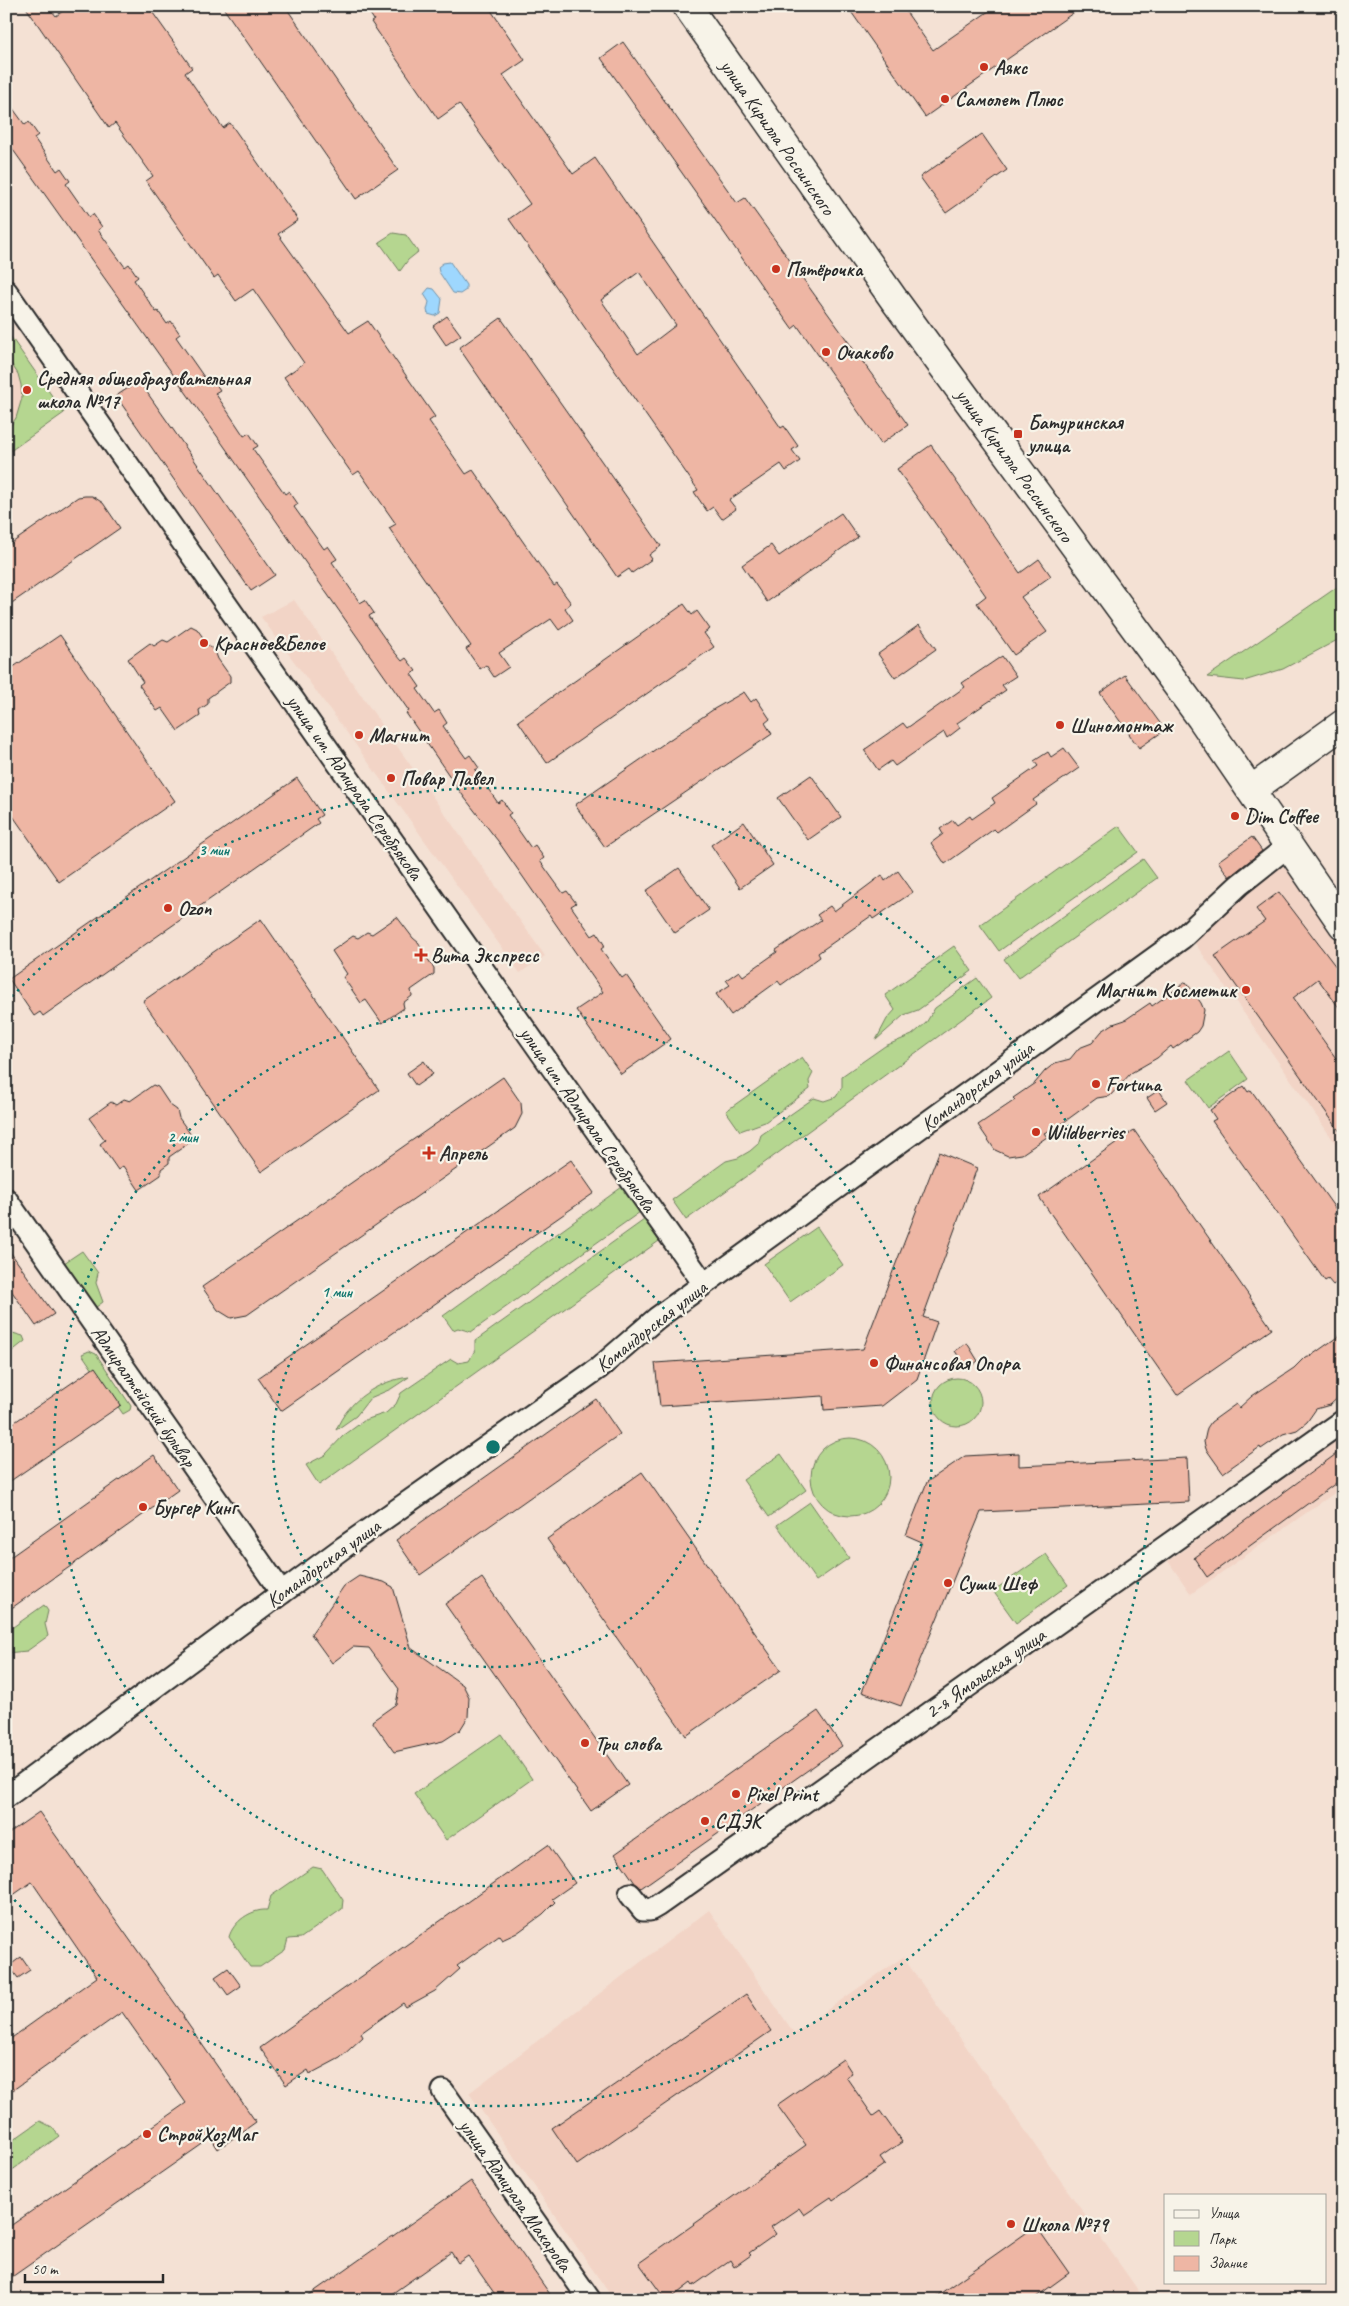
<svg xmlns="http://www.w3.org/2000/svg" width="1349" height="2306" font-family="Caveat,sans-serif">
<style>
.built{fill:#f2d4c6}
.green{fill:#b5d690;stroke:#70805e}
.water{fill:#9ed7fe;stroke:#7092aa}
.building{fill:#eeb6a4;stroke:#2b2b2b;fill-rule:evenodd}
.lines{fill:none;stroke-linecap:round;stroke-linejoin:round}
.minor-casing{stroke:#2b2b2b;stroke-width:25}
.tertiary-casing{stroke:#2b2b2b;stroke-width:31}
.secondary-casing{stroke:#2b2b2b;stroke-width:31}
.minor{stroke:#f7f3e8;stroke-width:21}
.tertiary{stroke:#f7f3e8;stroke-width:28}
.secondary{stroke:#f7f3e8;stroke-width:28}
.ring{fill:none;stroke:#0f766e;stroke-width:2.5;stroke-dasharray:2.5 5}
.poi-dot{fill:#c8321e;stroke:#f7f3e8;stroke-width:2}
.labels{text-anchor:middle;stroke-width:4.5;stroke-linejoin:round;paint-order:stroke}
.poi-label{font-size:20px;font-weight:bold;fill:#2b2b2b;stroke:#f7f3e8;text-anchor:start}
.street-label{font-size:20px;fill:#2b2b2b;stroke:#f7f3e8}
.centre{fill:#0f766e;stroke:#f7f3e8;stroke-width:2.5}
.ring-label{font-size:15px;text-anchor:middle;font-weight:bold;fill:#0f766e;stroke:#f7f3e8;stroke-width:4.5;stroke-linejoin:round;paint-order:stroke}
</style>
<rect width="100%" height="100%" fill="#f4e1d4"/>
<filter id="ink" filterUnits="userSpaceOnUse"><feTurbulence type="fractalNoise" baseFrequency=".02" numOctaves="2"/><feDisplacementMap in="SourceGraphic" scale="10" xChannelSelector="R" yChannelSelector="G"/><feConvolveMatrix kernelMatrix="1 2 1 2 8 2 1 2 1" color-interpolation-filters="sRGB"/></filter>
<g filter="url(#ink)">
<path class="built" d="M6 330 64 413 6 454Z
M294 600 545 956 520 973 345 730 261 617Z
M1274 865 1289 867 1343 944V1154L1194 942Z
M1343 1436V1487L1191 1594 1168 1561Z
M709 1910 794 2033 903 1957 1145 2300H614L469 2093Z"/>
<path class="green" d="M393 233 406 235 418 252 408 260 400 271 379 242Z
M6 330 64 413 6 454V432L16 418 22 398 21 385 18 374 6 356Z
M1343 583V637L1283 669 1244 681 1207 677Z
M1119 826 1138 852 999 951 980 925Z
M1143 859 1157 878 1018 978 1004 959Z
M954 946 972 971 918 1010 904 1015 876 1040 887 1019 895 1010 885 995Z
M977 978 991 998 686 1220 672 1200 726 1161 738 1158 750 1151 758 1144 761 1135 814 1098 824 1101 836 1097 842 1087V1076L885 1046 912 1035 926 1023 935 1008Z
M1229 1051 1248 1079 1208 1108 1188 1080Z
M802 1057 813 1073 809 1081 810 1089 765 1122 740 1131 726 1111Z
M622 1187 640 1212 471 1332 458 1328 453 1330 443 1316Z
M644 1220 659 1241 319 1485 306 1465 325 1455 343 1436 365 1420 386 1413 396 1404 401 1393 451 1359 458 1363 469 1361 475 1350V1341Z
M817 1227 843 1265 790 1302 764 1264Z
M82 1251 98 1273 96 1283 103 1302 92 1310 61 1265Z
M6 1331 23 1336 25 1341 6 1356Z
M89 1351 96 1354 131 1406 130 1410 123 1414 82 1354Z
M409 1377 391 1389 370 1398 356 1416 336 1430C348 1400 378 1381 409 1377Z
M933 1402a24 24 0 1 1 48 0a24 24 0 1 1-48 0Z
M811 1477a39 39 0 1 1 78 0a39 39 0 1 1-78 0Z
M781 1454 806 1490 769 1517 743 1480Z
M810 1502 849 1558 816 1581 777 1525Z
M1046 1554 1068 1585 1016 1623 993 1591Z
M44 1605 48 1611 45 1624 48 1636 27 1651 6 1653V1632Z
M501 1734 532 1779 446 1840 414 1794Z
M313 1867 322 1869 343 1900 342 1909 301 1938 288 1939 285 1950 260 1967H250L229 1937C233 1922 251 1909 267 1910L271 1896Z
M40 2121 52 2127 59 2136 7 2174 6 2145Z"/>
<path class="water" d="M450 262 466 285V290L460 294 453 293 439 272 438 267 443 263Z
M429 288 434 289 442 299 440 313 435 316 428 314 427 310 429 302 424 294Z"/>
<path class="building" d="M25 6H48L56 16 70 6H148L192 68 185 73 223 128 230 123 298 220 278 234 349 333 368 321 435 417 429 421 466 474 473 470 554 586 557 584 571 603 565 608 573 620 559 630 551 619 499 653 509 667 494 677 486 665 480 669 466 649 471 646 389 528 396 524 359 471 353 475 284 377 304 363 253 289 236 301 218 275 214 278 146 181 153 176 115 123 109 128Z
M222 6H285L398 170 356 199Z
M365 6H488L525 60 503 75 573 174 595 158 781 428 784 426 798 446 792 450 800 461 786 471 781 464 729 500 736 509 722 519 713 507 707 511 694 492 698 490 509 219 530 204 459 104 438 119 371 22 374 20ZM639 272 676 325 638 354 601 300Z
M847 6H902L933 50 996 6H1083L925 117Z
M623 42 737 203 745 198 908 425 881 444 797 325 792 329 601 58Z
M6 99 25 125 29 122 38 135 34 138 57 171 61 168 70 181 66 184 89 217 93 214 102 227 98 230 125 267 129 264 138 277 134 280 156 312 158 311 167 324 171 321 180 334 176 337 197 367 206 380 211 377 220 390 215 393 224 406 244 436 249 433 258 446 253 449 285 494 289 491 298 504 294 507 324 549 328 546 337 559 332 562 341 575 360 603 365 600 374 613 369 616 392 649 402 661 406 658 416 671 411 674 420 687 417 689 434 713 439 710 447 723 443 726 466 758 470 755 479 768 475 770 498 803 502 800 511 813 508 815 531 848 535 845 544 858 540 861 563 893 567 891 576 903 571 906 592 936 597 933 605 946 601 949 622 978 626 975 671 1039 621 1074 576 1010 603 992 498 841 464 797 406 713 409 711 217 436 6 140Z
M982 134 1007 170 946 213 920 177Z
M447 316 461 335 446 345 433 326Z
M501 318 661 546 649 555 652 559 632 573 629 569 617 577 459 348Z
M139 381 275 575 251 591 116 396Z
M931 445 1020 573 1039 559 1051 576 1021 597 1047 632 1014 655 977 603 986 596 897 469Z
M85 496H92L103 503 120 528 6 607V547L78 497Z
M841 513 858 537 767 602 742 565 771 545 779 556Z
M684 604 692 615 697 611 710 629 704 633 714 647 547 763 518 721Z
M919 625 936 649 895 678 878 654Z
M191 626 197 629 209 646 215 651 218 659 230 676V682L208 698V704L199 710 200 716 178 731 162 708 157 711 139 685 143 682 128 659 150 643 154 646 163 640 168 642Z
M60 635 175 801 59 882 6 806V672Z
M1002 656 1016 676 1002 685 1006 690 957 723 960 728 947 738 944 732 895 766 891 761 878 770 864 750 903 723 907 728 965 687 962 683Z
M1125 675 1165 730 1139 748 1100 693Z
M744 692 751 702 756 698 770 719 765 723 772 734 605 847 575 805 714 709Z
M1064 748 1079 768 1033 800 1036 804 997 832 994 829 945 864 931 843 943 834 940 829 953 820 957 825 970 816 972 819 995 803 992 798 1038 766 1034 761 1048 752 1051 757Z
M811 775 841 817 808 840 778 798Z
M297 778 322 815 316 819 319 823 43 1016 40 1012 34 1016 9 979Z
M744 822 773 865 740 888 711 845Z
M1252 837 1262 851 1229 877 1218 861Z
M679 868 709 910 675 933 646 891Z
M898 871 913 892 873 919 871 916 818 953 820 957 781 985 778 981 731 1015 716 994 730 985 726 980 739 971 743 976 777 952 776 950 821 920 817 915 830 906 834 911 882 875 885 881Z
M1279 892 1343 976V1013L1318 979 1293 998 1343 1068V1136L1215 956 1265 921 1256 909Z
M397 917 413 938 419 943 422 951 434 968V974L411 990 412 996 403 1003 404 1008 382 1023 366 1000 361 1003 343 977 347 974 332 951 353 936 358 938 367 932 372 934Z
M261 919 379 1090 261 1172 143 1001Z
M1186 982 1201 1003 1204 1010 1201 1026 1197 1032 1173 1049 1171 1046 1157 1058 1131 1073 1110 1096 1097 1098 1060 1125 1044 1133 1047 1137 1022 1154 1008 1156 995 1150 978 1125 1015 1100 1013 1098 1035 1083 1045 1071 1055 1063 1070 1059 1079 1048 1092 1043 1102 1031 1113 1024 1125 1020 1150 1003 1152 1006Z
M424 1061 433 1074 416 1086 407 1073Z
M503 1077 521 1103 522 1114 515 1128 247 1315 231 1318 218 1310 202 1287Z
M153 1085 158 1087 170 1105 177 1110 179 1118 191 1135 192 1141 169 1157V1163L161 1169V1175L139 1190 123 1166 118 1170 100 1144 105 1140 89 1118 111 1102 116 1105 124 1099 130 1101Z
M1244 1086 1248 1092 1251 1090 1337 1211 1334 1214 1343 1226V1278L1333 1285 1328 1279 1325 1281 1212 1121 1216 1119 1210 1110Z
M1159 1090 1167 1102 1155 1110 1147 1098Z
M1134 1130 1272 1329 1177 1395 1039 1197Z
M939 1152 977 1168 923 1317 937 1322 917 1379 882 1406 824 1410 823 1396 660 1406 655 1363 863 1349Z
M571 1160 594 1193 281 1411 258 1378Z
M6 1246 54 1314 36 1326 6 1283Z
M1343 1333V1393L1330 1405 1316 1409 1307 1422 1297 1430 1283 1434 1261 1449 1260 1447 1223 1473 1206 1449 1204 1442 1207 1428 1211 1422 1236 1404 1239 1408 1252 1396 1294 1368 1305 1357 1312 1355Z
M967 1343 978 1361 967 1369 955 1351Z
M95 1367 121 1405 6 1484V1428Z
M596 1399 620 1434 420 1575 396 1540Z
M1343 1449V1478L1207 1577 1194 1558Z
M1019 1453V1466L1187 1458 1189 1502 981 1512 901 1706 862 1692 922 1542 906 1535 927 1482 965 1456Z
M154 1455 178 1490 6 1612V1560Z
M642 1472 781 1670 686 1736 547 1539Z
M359 1576 384 1582 393 1587 411 1648 463 1685 469 1697 468 1717 460 1730 443 1741 394 1752 372 1721 396 1704 399 1689 369 1648 353 1647 332 1663 311 1634 344 1586Z
M482 1578 628 1785 591 1811 445 1604Z
M818 1711 842 1746 641 1888 635 1883 615 1854Z
M39 1812 184 2016 183 2017 256 2122 218 2149 211 2138 6 2281V2229L186 2103 122 2012 6 2095V2042L97 1977 32 1882 6 1900V1835Z
M548 1845 575 1883 552 1899 555 1902 543 1914 517 1933 502 1940 499 1936 457 1966 460 1969 435 1991 406 2007 403 2003 361 2033 363 2037 340 2058 310 2074 308 2070 286 2085 260 2048Z
M21 1957 30 1970 18 1978 9 1966Z
M228 1968 241 1986 228 1995 215 1977Z
M746 1994 771 2031 577 2165 552 2128Z
M843 2059 852 2073 846 2077 873 2116 880 2111 902 2142 880 2157 885 2164 833 2200 831 2197 804 2215 799 2208 771 2227 776 2234 749 2253 751 2255 734 2267 730 2260 693 2286 691 2283 669 2300H666L639 2263 806 2145 777 2105Z
M471 2181 554 2300H499L468 2256 458 2263 451 2252 383 2300H302Z
M1036 2226 1069 2273 1032 2300H931Z"/>
<g class="lines">
<g class="minor-casing">
<path id="minor" d="M6 291 704 1284
M6 1199 282 1593
M6 1797 344 1547 599 1368 657 1318 704 1284 1182 938 1239 885 1288 846
M630 1894 643 1910H650L657 1906 1343 1421
M443 2091 590 2300"/>
</g>
<g class="tertiary-casing">
<path id="tertiary" d="M1251 790 1343 724"/>
</g>
<g class="secondary-casing">
<path id="secondary" d="M687 6 895 301 1201 718 1343 925"/>
</g>
<use href="#minor" class="minor"/>
<use href="#tertiary" class="tertiary"/>
<use href="#secondary" class="secondary"/>
</g>
</g>
<g class="ring">
<circle cx="493" cy="1447" r="220"/>
<circle cx="493" cy="1447" r="439"/>
<path d="M7 1002A659 659 0 1 1 7 1892"/>
</g>
<g class="poi-dot">
<circle cx="984" cy="67" r="5"/>
<circle cx="945" cy="99" r="5"/>
<circle cx="776" cy="269" r="5"/>
<circle cx="826" cy="352" r="5"/>
<circle cx="27" cy="390" r="5"/>
<rect x="1013" y="429" width="10" height="10" rx="2.5"/>
<circle cx="204" cy="643" r="5"/>
<circle cx="1060" cy="725" r="5"/>
<circle cx="359" cy="735" r="5"/>
<circle cx="391" cy="778" r="5"/>
<circle cx="1235" cy="816" r="5"/>
<circle cx="168" cy="908" r="5"/>
<path d="M418.5 947.5h5v5h5v5h-5v5h-5v-5h-5v-5h5z"/>
<circle cx="1246" cy="990" r="5"/>
<circle cx="1096" cy="1084" r="5"/>
<circle cx="1036" cy="1132" r="5"/>
<path d="M426.5 1145.5h5v5h5v5h-5v5h-5v-5h-5v-5h5z"/>
<circle cx="874" cy="1363" r="5"/>
<circle cx="143" cy="1507" r="5"/>
<circle cx="948" cy="1583" r="5"/>
<circle cx="585" cy="1743" r="5"/>
<circle cx="736" cy="1794" r="5"/>
<circle cx="705" cy="1821" r="5"/>
<circle cx="147" cy="2134" r="5"/>
<circle cx="1011" cy="2224" r="5"/>
</g>
<g class="labels">
<g class="poi-label">
<text x="994" y="74">Аякс</text>
<text x="955" y="106">Самолет Плюс</text>
<text x="786" y="276">Пятёрочка</text>
<text x="836" y="359">Очаково</text>
<text x="37" y="385">Средняя общеобразовательная<tspan x="37" dy="23">школа №17</tspan></text>
<text x="1028" y="429">Батуринская<tspan x="1028" dy="23">улица</tspan></text>
<text x="214" y="650">Красное&amp;Белое</text>
<text x="1070" y="732">Шиномонтаж</text>
<text x="369" y="742">Магнит</text>
<text x="401" y="785">Повар Павел</text>
<text x="1245" y="823">Dim Coffee</text>
<text x="178" y="915">Ozon</text>
<text x="431" y="962">Вита Экспресс</text>
<text x="1236" y="997" text-anchor="end">Магнит Косметик</text>
<text x="1106" y="1091">Fortuna</text>
<text x="1046" y="1139">Wildberries</text>
<text x="439" y="1160">Апрель</text>
<text x="884" y="1370">Финансовая Опора</text>
<text x="153" y="1514">Бургер Кинг</text>
<text x="958" y="1590">Суши Шеф</text>
<text x="595" y="1750">Три слова</text>
<text x="746" y="1801">Pixel Print</text>
<text x="715" y="1828">СДЭК</text>
<text x="157" y="2141">СтройХозМаг</text>
<text x="1021" y="2231">Школа №79</text>
</g>
<g class="street-label">
<text transform="translate(778 137) rotate(55)" y="7">улица Кирилла Россинского</text>
<text transform="translate(1015 465) rotate(54)" y="7">улица Кирилла Россинского</text>
<text transform="translate(355 787) rotate(55)" y="7">улица им. Адмирала Серебрякова</text>
<text transform="translate(977 1086) rotate(-37)" y="7">Командорская улица</text>
<text transform="translate(588 1119) rotate(55)" y="7">улица им. Адмирала Серебрякова</text>
<text transform="translate(651 1326) rotate(-38)" y="7">Командорская улица</text>
<text transform="translate(144 1396) rotate(55)" y="7">Адмиралтейский бульвар</text>
<text transform="translate(323 1563) rotate(-36)" y="7">Командорская улица</text>
<text transform="translate(985 1673) rotate(-35)" y="7">2-я Ямальская улица</text>
<text transform="translate(516 2195) rotate(55)" y="7">улица Адмирала Макарова</text>
</g>
</g>
<circle cx="493" cy="1447" r="8" class="centre"/>
<g class="ring-label">
<text x="214" y="855">3 мин</text>
<text x="183" y="1142">2 мин</text>
<text x="337" y="1297">1 мин</text>
</g>
<rect width="1349" height="2306" fill="none" stroke="#f7f3e8" stroke-width="25"/>
<rect x="12" y="12" width="1324" height="2281" fill="none" stroke="#2b2b2b" stroke-width="2" filter="url(#ink)"/>
<rect x="1164" y="2194" width="162" height="90" fill="#f7f3e8" stroke="#a5a39c"/>
<rect x="1174" y="2210" width="25" height="8" fill="#f7f3e8" stroke="#a5a39c"/>
<text x="1209" y="2218" font-size="15" fill="#2b2b2b">Улица</text>
<rect x="1174" y="2231" width="25" height="15" fill="#b5d690" stroke="#a5a39c"/>
<text x="1209" y="2244" font-size="15" fill="#2b2b2b">Парк</text>
<rect x="1174" y="2256" width="25" height="15" fill="#eeb6a4" stroke="#a5a39c"/>
<text x="1209" y="2268" font-size="15" fill="#2b2b2b">Здание</text>
<path d="M25 2274v8h138v-8" fill="none" stroke="#2b2b2b" stroke-width="2.5"/>
<text x="32" y="2274" font-size="15" fill="#2b2b2b" stroke="#f7f3e8" stroke-width="4" paint-order="stroke">50 m</text>
</svg>
